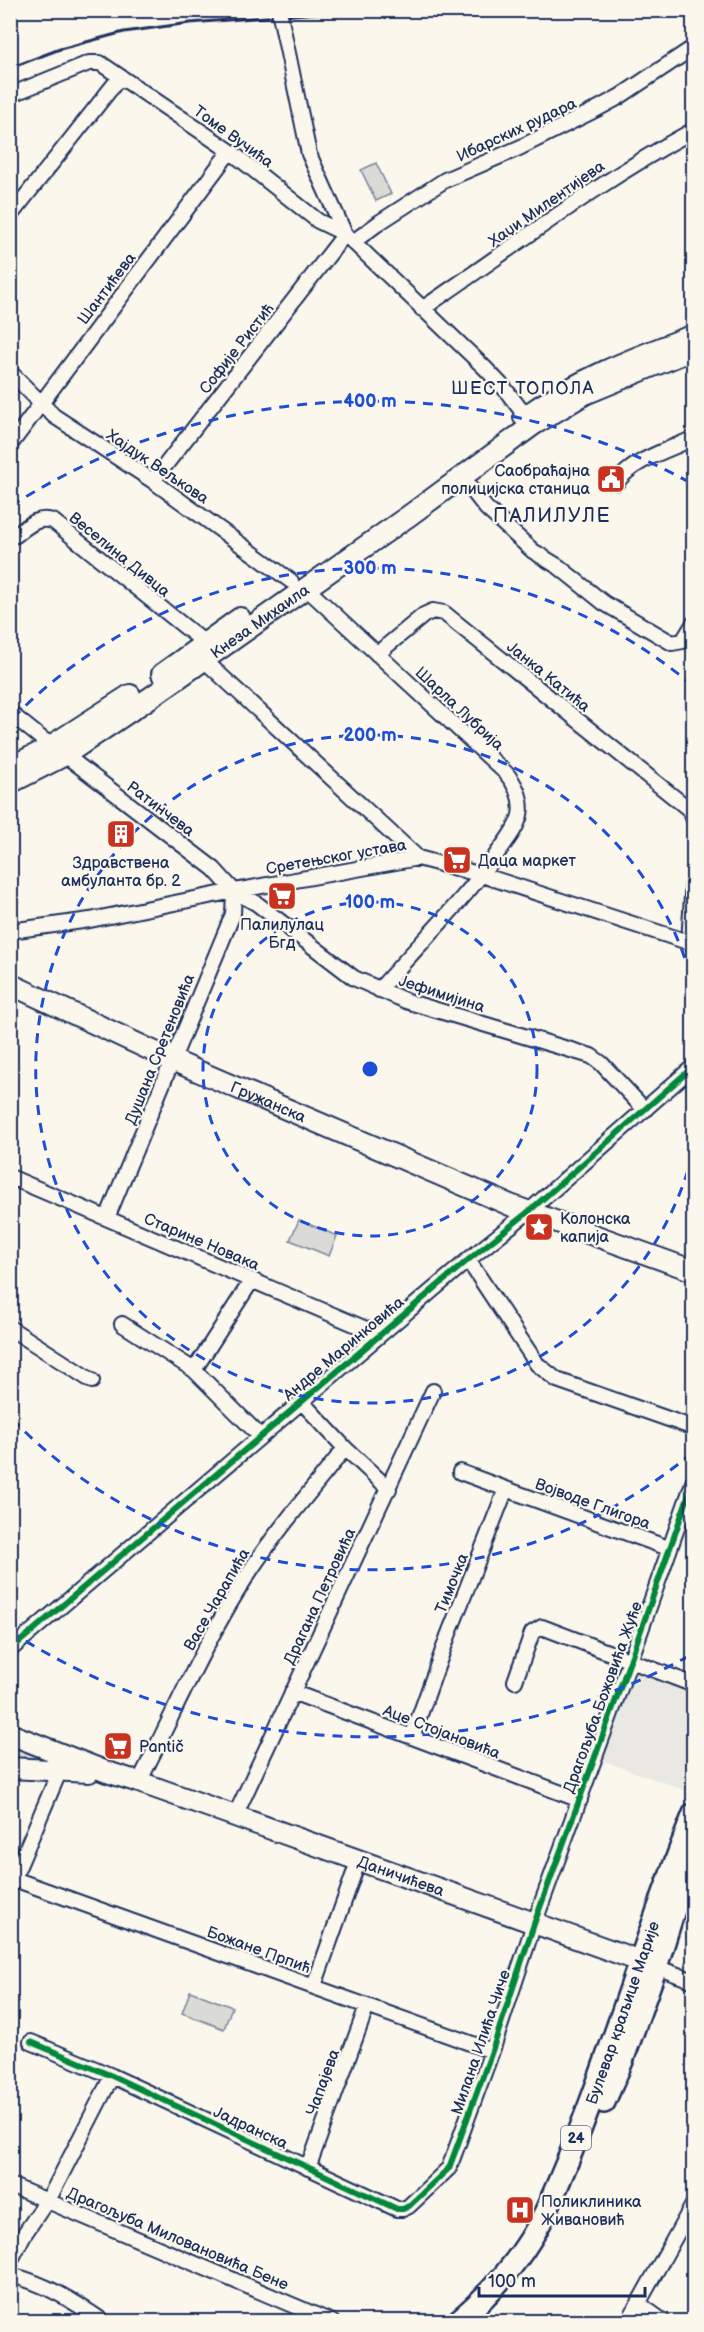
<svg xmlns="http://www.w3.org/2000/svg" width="704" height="2332" font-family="'Balsamiq Sans',sans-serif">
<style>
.built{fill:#eae8e2}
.green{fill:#dadad7;stroke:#7a849a;stroke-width:1.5}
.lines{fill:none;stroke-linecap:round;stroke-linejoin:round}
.street-casing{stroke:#1b2f5e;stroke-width:18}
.secondary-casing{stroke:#1b2f5e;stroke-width:24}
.primary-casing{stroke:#1b2f5e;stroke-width:26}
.street{stroke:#fbf7ec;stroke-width:14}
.secondary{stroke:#fbf7ec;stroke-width:20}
.primary{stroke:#fbf7ec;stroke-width:21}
.rail{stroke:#1b2f5e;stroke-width:3}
.street-bridge-casing{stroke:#1b2f5e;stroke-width:18;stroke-linecap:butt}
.street-bridge{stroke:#fbf7ec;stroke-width:14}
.cycleway-casing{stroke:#fbf7ec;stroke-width:10}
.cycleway{stroke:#00873e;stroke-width:6}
.ring{fill:none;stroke:#1d4ed8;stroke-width:3;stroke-dasharray:10 8}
.labels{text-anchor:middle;stroke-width:4.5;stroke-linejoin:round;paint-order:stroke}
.shield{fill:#fbf7ec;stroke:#5e6b89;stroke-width:1.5}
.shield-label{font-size:15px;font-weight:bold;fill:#1b2f5e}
.street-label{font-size:16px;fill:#1b2f5e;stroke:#fbf7ec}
.poi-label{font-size:16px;fill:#1b2f5e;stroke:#fbf7ec;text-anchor:start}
.neighbourhood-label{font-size:18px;letter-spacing:1.5px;fill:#1b2f5e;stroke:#fbf7ec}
.quarter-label{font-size:20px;letter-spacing:1.5px;fill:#1b2f5e;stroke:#fbf7ec}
.centre{fill:#1d4ed8;stroke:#fbf7ec;stroke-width:3}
.ring-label{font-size:18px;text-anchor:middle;font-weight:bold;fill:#1d4ed8;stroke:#fbf7ec;stroke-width:4.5;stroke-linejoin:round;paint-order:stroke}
</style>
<rect width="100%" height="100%" fill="#fbf7ec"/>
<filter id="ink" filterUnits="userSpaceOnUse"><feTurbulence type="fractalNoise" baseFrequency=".0167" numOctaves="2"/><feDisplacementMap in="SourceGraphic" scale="12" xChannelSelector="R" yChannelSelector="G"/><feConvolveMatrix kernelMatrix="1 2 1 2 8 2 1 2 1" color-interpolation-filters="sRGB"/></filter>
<g filter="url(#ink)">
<path class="built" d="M634 1671 693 1694V1793L601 1760Z"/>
<path class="green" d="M376 163 391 194 376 201 361 170Z
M299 1220 337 1236 329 1256 290 1240Z
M11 1741 50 1758 51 1762H11Z
M190 1991 232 2007 224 2029 182 2013Z"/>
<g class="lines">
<g class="street-casing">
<path id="street" d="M284 34 309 154 345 234 485 368 505 389 530 422
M10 95 89 63H100L230 151 318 221 345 234 153 481
M10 216 120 77
M353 242 380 222 445 180 519 148 595 110 619 97 694 47
M422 309C512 248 598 182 694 130
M10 372 54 416 153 481 291 581
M10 445 230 151
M461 476 486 508 533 551 559 567 604 603 672 643 683 641 694 623
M617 482C634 459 669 450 694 438
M10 531 16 535C28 526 37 516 53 521L205 643
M305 587 506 773C516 785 523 799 520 815 517 828 507 840 499 851 464 901 419 944 379 990
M377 654 424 615 433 611 444 613 690 810 694 820
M204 660 418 858
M10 713 51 746
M65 755 214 869 234 891 256 903 354 978 406 1001 591 1056 601 1063 645 1110
M10 931 90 920 234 891 418 858 482 875 694 944
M689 943 694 864
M10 1177 380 1335
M107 1218 233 914 234 891
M468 1260 537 1364 557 1380 694 1428
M122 1324 194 1370 260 1436
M10 1328 92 1381
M194 1370 252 1280
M301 1401 345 1448 389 1489
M506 1489 668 1548
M10 1650 468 1260 528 1212 694 1066
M515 1681 532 1633 542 1627 694 1685
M292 1692 580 1800
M412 1737 448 1636 506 1489 460 1472
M139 1782C175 1711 206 1638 250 1571 278 1528 313 1489 345 1448
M235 1816 433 1391
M14 1879 492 2051
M10 1887 60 1770
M656 1967 694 1981
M314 1986 359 1859
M31 2042 112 2076 397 2209H403L409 2206 449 2168 459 2141 492 2051 534 1924 630 1661 694 1480
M308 2168 367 2006
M10 2185 332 2322
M10 2262 23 2236 52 2193 112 2076
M10 2275C45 2283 75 2302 104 2322
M639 2304 664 2322
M628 2322 694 2203"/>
</g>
<g class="secondary-casing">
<g id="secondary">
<path d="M524 417C576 380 634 358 694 335"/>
<path d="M162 674 240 618"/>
<path d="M10 767 43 751 130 695"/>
<path id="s1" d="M10 783 65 755 154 695 410 515 533 425 585 394 694 349"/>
<path id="s2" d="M10 984 172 1060 510 1205 694 1271"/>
<path id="s3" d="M10 1734 107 1772 139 1782 235 1816 654 1966"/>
<path d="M10 1768 89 1772"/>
</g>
</g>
<g class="primary-casing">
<g id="primary">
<path d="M604 2102 622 2061 656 1967 694 1846"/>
<path id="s4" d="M457 2322C494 2291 525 2255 546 2211 605 2082 641 1945 694 1814"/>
</g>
</g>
<use href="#street" class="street"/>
<use href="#secondary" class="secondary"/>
<use href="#primary" class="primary"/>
<path class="rail" d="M10 68 60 49 124 32 190 23 357 10"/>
<g class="street-bridge-casing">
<path id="street-bridge" d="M279 10 284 34"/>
</g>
<use href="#street-bridge" class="street-bridge"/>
<g class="cycleway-casing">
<path id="cycleway" d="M10 1650 468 1260 528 1212 694 1066
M31 2042 112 2076 397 2209H403L409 2206 449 2168 459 2141 492 2051 534 1924 630 1661 694 1480"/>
</g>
<use href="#cycleway" class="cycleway"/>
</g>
</g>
<g class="ring">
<circle cx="370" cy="1069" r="167"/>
<path d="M693 1153A334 334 0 1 1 693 985"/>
<path d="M692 1453A501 501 0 0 1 13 1420M13 718A501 501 0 0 1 692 685"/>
<path d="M689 1656A668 668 0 0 1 11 1632M11 506A668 668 0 0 1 689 482"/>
</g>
<defs>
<g id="civic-square" transform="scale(1.5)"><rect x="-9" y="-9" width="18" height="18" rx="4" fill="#c8321e" stroke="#fbf7ec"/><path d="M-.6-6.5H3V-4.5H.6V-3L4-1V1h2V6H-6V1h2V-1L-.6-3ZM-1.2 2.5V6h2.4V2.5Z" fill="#fff"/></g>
<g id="building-square" transform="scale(1.5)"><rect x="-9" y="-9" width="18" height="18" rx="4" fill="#c8321e" stroke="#fbf7ec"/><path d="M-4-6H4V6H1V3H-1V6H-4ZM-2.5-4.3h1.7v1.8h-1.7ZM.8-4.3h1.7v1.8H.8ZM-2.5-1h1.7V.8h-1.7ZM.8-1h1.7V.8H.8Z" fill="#fff"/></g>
<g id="supermarket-square" transform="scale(1.5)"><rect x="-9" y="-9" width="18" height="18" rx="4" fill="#c8321e" stroke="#fbf7ec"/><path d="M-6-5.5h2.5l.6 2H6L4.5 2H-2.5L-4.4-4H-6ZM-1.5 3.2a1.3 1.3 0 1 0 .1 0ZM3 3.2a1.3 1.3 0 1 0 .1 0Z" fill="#fff"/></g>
<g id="sight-square" transform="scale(1.5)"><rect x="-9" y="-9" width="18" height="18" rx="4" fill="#c8321e" stroke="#fbf7ec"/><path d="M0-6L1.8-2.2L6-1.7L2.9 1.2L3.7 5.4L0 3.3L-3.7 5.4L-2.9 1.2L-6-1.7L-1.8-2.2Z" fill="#fff"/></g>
<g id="hospital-square" transform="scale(1.5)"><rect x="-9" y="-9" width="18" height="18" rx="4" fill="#c8321e" stroke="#fbf7ec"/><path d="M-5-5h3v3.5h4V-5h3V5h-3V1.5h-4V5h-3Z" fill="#fff"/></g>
</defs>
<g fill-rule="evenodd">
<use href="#civic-square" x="611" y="479"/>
<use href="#building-square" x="121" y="834"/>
<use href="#supermarket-square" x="457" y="860"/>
<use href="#supermarket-square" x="282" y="896"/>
<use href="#sight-square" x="539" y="1227"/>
<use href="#supermarket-square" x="118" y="1746"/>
<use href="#hospital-square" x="520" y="2210"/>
</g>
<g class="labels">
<rect class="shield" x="561" y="2126" width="30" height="24" rx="4.5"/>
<g class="shield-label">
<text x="576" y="2143">24</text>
</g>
<g class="street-label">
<text transform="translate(516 129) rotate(-25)" y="6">Ибарских рудара</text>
<text transform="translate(234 136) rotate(36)" y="6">Томе Вучића</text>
<text transform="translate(546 203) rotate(-35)" y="6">Хаџи Милентијева</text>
<text transform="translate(106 288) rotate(-53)" y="6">Шантићева</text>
<text transform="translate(236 348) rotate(-52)" y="6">Софије Ристић</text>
<text transform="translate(158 466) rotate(34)" y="6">Хајдук Вељкова</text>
<text transform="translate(120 554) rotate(39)" y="6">Веселина Дивца</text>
<text dy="6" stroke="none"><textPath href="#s1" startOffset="298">Кнеза Михаила</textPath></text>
<text transform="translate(549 676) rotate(39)" y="6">Јанка Катића</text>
<text transform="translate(460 708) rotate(43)" y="6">Шарла Лубрија</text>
<text transform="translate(161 808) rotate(37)" y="6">Ратинчева</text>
<text transform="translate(336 856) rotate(-10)" y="6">Сретењског устава</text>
<text transform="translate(442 993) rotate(18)" y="6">Јефимијина</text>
<text transform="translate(159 1049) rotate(-68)" y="6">Душана Сретеновића</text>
<text dy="6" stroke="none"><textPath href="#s2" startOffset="284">Гружанска</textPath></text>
<text transform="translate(202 1241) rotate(23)" y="6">Старине Новака</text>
<text transform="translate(343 1348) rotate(-40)" y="6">Андре Маринковића</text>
<text transform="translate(593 1503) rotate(20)" y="6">Војводе Глигора</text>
<text transform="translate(451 1583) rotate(-68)" y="6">Тимочка</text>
<text transform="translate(319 1596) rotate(-65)" y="6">Драгана Петровића</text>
<text transform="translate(216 1599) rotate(-60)" y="6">Васе Чарапића</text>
<text transform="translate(602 1697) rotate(-70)" y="6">Драгољуба Божовића Жуће</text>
<text transform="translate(442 1731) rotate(21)" y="6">Аце Стојановића</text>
<text dy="6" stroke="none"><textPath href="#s3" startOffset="416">Даничићева</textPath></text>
<text transform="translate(259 1949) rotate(20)" y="6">Божане Прпић</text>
<text dy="6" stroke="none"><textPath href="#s4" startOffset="356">Булевар краљице Марије</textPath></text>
<text transform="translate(480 2042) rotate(-71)" y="6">Милана Илића Чиче</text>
<text transform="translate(322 2082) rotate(-70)" y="6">Чапајева</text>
<text transform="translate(251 2127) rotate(25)" y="6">Јадранска</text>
<text transform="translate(178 2238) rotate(23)" y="6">Драгољуба Миловановића Бене</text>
</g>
<g class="poi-label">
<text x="590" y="476" text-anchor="end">Саобраћајна<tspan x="590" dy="18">полицијска станица</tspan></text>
<text x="478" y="866">Даца маркет</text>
<text x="121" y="868" text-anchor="middle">Здравствена<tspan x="121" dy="18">амбуланта бр. 2</tspan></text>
<text x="282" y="930" text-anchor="middle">Палилулац<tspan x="282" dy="18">Бгд</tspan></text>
<text x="560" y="1224">Колонска<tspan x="560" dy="18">капија</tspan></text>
<text x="139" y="1752">Pantič</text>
<text x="541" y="2207">Поликлиника<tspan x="541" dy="18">Живановић</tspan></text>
</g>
<g class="neighbourhood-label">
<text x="523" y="394">ШЕСТ ТОПОЛА</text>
</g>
<g class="quarter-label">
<text x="552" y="522">ПАЛИЛУЛЕ</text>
</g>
</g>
<circle cx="370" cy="1069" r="9" class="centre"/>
<g class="ring-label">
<text x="370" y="407">400 m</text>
<text x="370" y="574">300 m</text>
<text x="370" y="741">200 m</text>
<text x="370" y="908">100 m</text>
</g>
<rect width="704" height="2332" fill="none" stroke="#fbf7ec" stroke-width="36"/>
<rect x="18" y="18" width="668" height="2296" fill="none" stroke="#1b2f5e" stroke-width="2" filter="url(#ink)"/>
<path d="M479 2287v9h166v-9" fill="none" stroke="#1b2f5e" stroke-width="3"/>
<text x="488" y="2287" font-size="18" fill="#1b2f5e" stroke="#fbf7ec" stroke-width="4.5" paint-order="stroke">100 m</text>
</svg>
